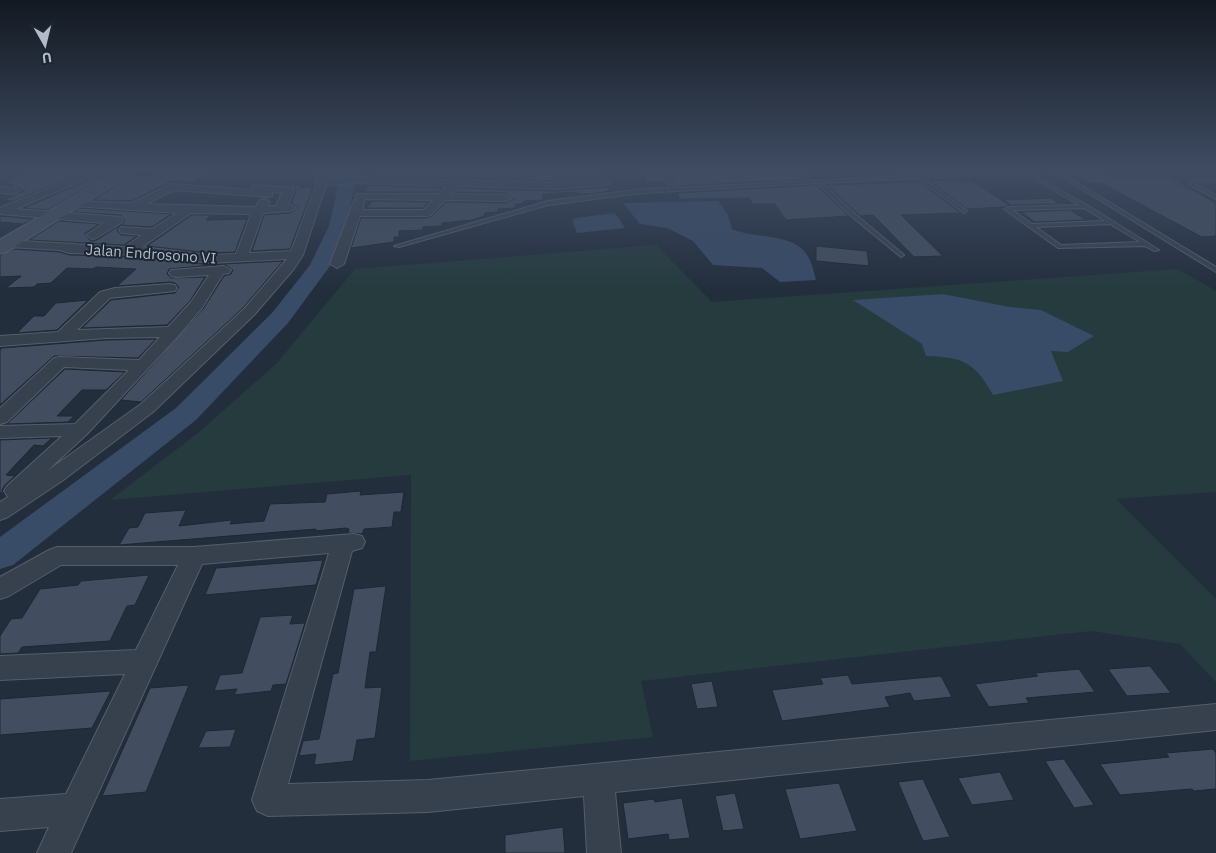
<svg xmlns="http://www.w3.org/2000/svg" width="1216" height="853" font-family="'IBM Plex Sans',sans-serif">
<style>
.green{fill:#253b3e}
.water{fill:#384b67}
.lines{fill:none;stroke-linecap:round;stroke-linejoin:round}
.river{fill:#384b67;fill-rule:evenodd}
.building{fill:#424e5f;stroke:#1e2734}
.lane-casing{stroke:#555e6b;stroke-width:2}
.street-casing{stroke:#555e6b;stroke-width:2}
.secondary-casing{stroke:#555e6b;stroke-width:3}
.lane{fill:#37404d;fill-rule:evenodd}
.street{fill:#37404d;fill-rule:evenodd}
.secondary{fill:#454f60;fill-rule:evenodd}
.labels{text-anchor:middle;stroke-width:4;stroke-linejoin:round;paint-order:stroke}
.far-street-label{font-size:15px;fill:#b3bbc8;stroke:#1c2532}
</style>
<rect width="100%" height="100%" fill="#232e3d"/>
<path class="green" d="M656 245 712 302 1178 269 1216 291V492L1116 499 1216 599V682L1180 644 1091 631 641 681 653 737 410 761 411 475 110 500 198 433 277 363 355 269Z"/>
<path class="water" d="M718 201 728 215 732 229C754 239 794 233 807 255 812 262 814 273 816 280L780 282 762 268 713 265 693 241 667 228 640 224 623 203Z
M615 213 625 228 577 233 572 220 576 218Z
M943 294 1010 307 1041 310 1094 336 1068 352 1051 351 1063 381 993 395C975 362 962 357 926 356L922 344 853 300Z"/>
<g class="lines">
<path class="river" d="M339 170H355L354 187 347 226 330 266 288 323 196 420 13 565 0 569V537L176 408 272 313 310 265 329 226 338 187Z"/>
</g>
<path class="building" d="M36 170H90L13 201 3 200 25 191 12 186 14 185 3 184 9 182H6Z
M157 170H212L193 182 171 181 132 201 93 200 131 176H157Z
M384 170H465L451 178 376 176Z
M482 170H487L504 172 497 179 472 178Z
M544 170H560L554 181 513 179 519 171 543 174Z
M574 170H585V175L597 174 598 178 571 179Z
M642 170H659L665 182H646Z
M667 170H805L813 179 676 186Z
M1067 170H1095L1108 177H1169L1216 203V236L1202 237 1101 183H1090Z
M98 176H106L48 210 24 208Z
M954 180 957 182 972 181 1009 205 1003 207 967 209 930 181Z
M920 182 961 213 901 215 943 256 914 257 873 215 860 216 827 185Z
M277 185H301L298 188 313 187 290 249 252 251 264 215 290 213 298 208 295 205 291 204 296 191 295 187Z
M368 185 442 188 438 192H364Z
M816 185 849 216 786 220 775 204H753L749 198 680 199 677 193Z
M608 187 610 191 591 194H579L578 192 543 194V200L524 201 522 204H515L516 208 498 209V212L485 213 484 216 472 220 442 223V226L423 227 422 230 399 231V237H394V242L351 248 361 218H427L432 216 446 202 506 203 514 199 506 193 455 192 459 188 554 191Z
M1051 198 1060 204 1011 205 1004 200Z
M373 201 429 202 423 208H366Z
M79 208 171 214 152 227 121 225 125 221 121 215 74 212Z
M1070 210 1086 220 1035 222 1021 212Z
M192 215H211L206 220 247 219 235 252 210 253 147 246Z
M0 216 33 219 23 224 0 222Z
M59 221 99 224 84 234 91 241 97 240 119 226 117 231 121 235 137 236 124 245 29 240Z
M816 246 867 251 869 266 816 261Z
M14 249 60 252 69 255 145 257 210 265 223 264 169 269 167 274 171 278 205 277 190 301 167 325 82 328 111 300 175 293 179 287 175 283 170 282 117 286 136 269 96 267 93 269 67 268 51 283 37 284 34 287 6 288 21 276 0 277V255Z
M283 261 243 308 141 402 121 400 203 309 224 276 231 274 233 270 224 264Z
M88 300 57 330 17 333 34 316H44L56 303Z
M156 339 138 358 54 356 0 405V350L2 348 106 340Z
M65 369 125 372 106 390H82L57 416H74L68 422 7 424Z
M52 438 43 446 34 445 6 475 15 476 5 485 2 490 3 493H0V440Z
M361 491 360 495 404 492 401 512H394L392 527 364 529 362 534 348 533 349 529 346 528 315 531 316 529 119 545 129 528 138 527 145 513 186 510 179 526 232 520 230 524 264 521 270 504 325 502 327 494Z
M323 560 316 585 205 595 216 568Z
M149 575 135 605 127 606 110 641 22 647 18 653 0 654V636L11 619 22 618 40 589 78 585 81 581Z
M386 586 376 652H370L365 688 382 687 375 738 357 740 353 761 314 765 316 754 299 756 303 741 319 739 333 674 338 673 354 589Z
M293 615 290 624 305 623 286 684 273 685 271 691 234 695 237 689 214 691 220 675 242 673 260 617Z
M1150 666 1171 693 1127 696 1108 669Z
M1079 669 1095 692 1026 698 1029 703 989 707 975 684 1038 676 1035 673Z
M848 675 852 684 941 676 952 697 914 701 910 693 885 697 890 707 782 721 772 690 823 684 820 678Z
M712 681 718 707 697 709 691 684Z
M189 685 146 792 102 796 150 688Z
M111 691 92 728 0 735V699Z
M236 729 230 747 198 748 206 731Z
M1213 749 1216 753V789L1194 791 1192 789 1120 795 1100 764 1169 757 1166 753Z
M1064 759 1094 805 1074 808 1045 761Z
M1000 772 1014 800 972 805 958 778Z
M923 779 950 837 923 841 898 782Z
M839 783 857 831 800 839 785 789Z
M735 793 744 829 723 831 715 796Z
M682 798 690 838 669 840 668 834 628 839 623 803 654 799 655 802Z
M563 827 565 853H505V835Z"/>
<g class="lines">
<g class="lane-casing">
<path id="lane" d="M661 170H665L675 188 1024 170 1087 205 1159 250 1154 251 1145 246 1058 248 1004 209 1007 207 1079 205 1022 172 923 178 966 210 967 211 964 213 918 178 822 183 855 214 903 254 904 255 901 257 851 216 817 183 642 193 548 205 399 247 394 246 548 201 642 189 670 188ZM1084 208 1105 221 1032 224 1012 210ZM1110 224 1140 242 1061 245 1036 227Z
M1051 170H1056L1216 267V272Z
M1216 179V181L1194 182V184L1216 195V199L1190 185V181L1192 180Z"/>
</g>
<g class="street-casing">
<path id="street" d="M94 170H107L16 209 121 217 123 220 121 223 96 238 92 239 86 235 104 223 0 214V208L2 207Z
M319 170H329L328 178 356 177 452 180 468 170H480L466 180 498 181 508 170H518L509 181 554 183 557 182 562 170H572L568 181 607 179 612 182 607 185 554 189 458 186 451 194 506 195 512 198 506 201 445 200 431 215 427 216H360L344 264 337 268 330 264 354 201 357 198 355 196 357 194H439L446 186 356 183 326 185 303 255 293 270 254 315 153 412 62 481 8 517 0 520V502L8 497 4 491 7 486 62 436 0 438V426L75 424 129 370 64 367 7 422 0 424V408L54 358 60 357 139 360 160 337 106 338 0 346V336L58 332 100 292 115 288 170 284 175 285 177 288 175 291 110 298 77 330 168 327 191 302 209 275 176 277 171 276 169 273 171 270 224 266 231 270 229 273 223 274 202 308 179 335 87 434 47 471 141 404 244 309 287 259 210 263 145 255 69 253 60 250 8 247 4 246 2 243 4 240 125 247 142 235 121 233 119 230 121 227 152 229 177 213 74 206 68 203 70 201 132 203 171 184 252 190V186L256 185 293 188 294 190 288 205 294 206 296 208 290 211 263 213 249 253 291 251 316 185ZM173 190 268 197 272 196V192L282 193 276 206H267L270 202 264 199 260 200 255 207 147 204ZM364 199 433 200 424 210H363ZM191 213 251 214 236 254 210 255 142 247Z
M0 187 15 188 20 191 15 194 0 193Z
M354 534 362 536 365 542 362 548 352 551 288 784 428 780 1216 704V730L615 792 621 853H587L584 796 428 812 268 816 257 811 252 800 329 553 202 564 71 853H37L49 827 0 831V799L66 794 125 674 0 680V656L136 650 178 565H61L9 596 0 599V577L49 550 57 547H194Z"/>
</g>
<g class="secondary-casing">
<path id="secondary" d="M120 170H137L6 252 0 253V240Z"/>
</g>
<use href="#lane" class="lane"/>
<use href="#street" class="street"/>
<use href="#secondary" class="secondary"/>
</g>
<linearGradient id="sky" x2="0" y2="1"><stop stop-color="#131922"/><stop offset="0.59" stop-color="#3f4c62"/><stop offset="1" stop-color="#3f4c62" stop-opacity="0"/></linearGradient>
<rect width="1216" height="289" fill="url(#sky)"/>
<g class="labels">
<g class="far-street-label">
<text transform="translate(151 254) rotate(4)" y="5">Jalan Endrosono VI</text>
</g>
</g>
<g transform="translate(45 45) rotate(172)" stroke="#1c2532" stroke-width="4" paint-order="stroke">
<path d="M0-4L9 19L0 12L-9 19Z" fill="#b3bbc8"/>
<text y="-8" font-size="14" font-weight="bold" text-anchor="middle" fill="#b3bbc8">U</text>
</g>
</svg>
